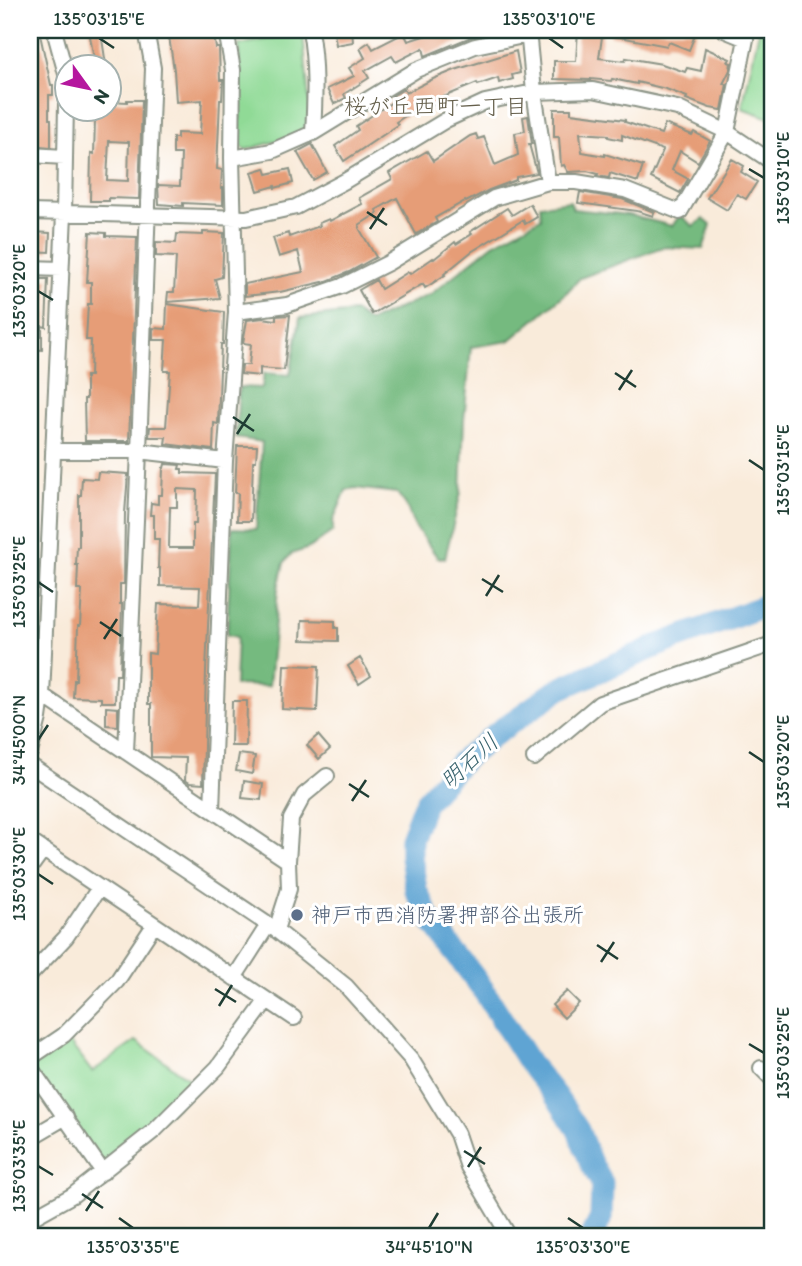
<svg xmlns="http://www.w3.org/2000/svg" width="802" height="1266" font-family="Itim,'Klee One',sans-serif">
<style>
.green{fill:#90da96;stroke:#588c65;stroke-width:2}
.forest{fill:#74ba7f;stroke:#4a7c5a;stroke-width:2}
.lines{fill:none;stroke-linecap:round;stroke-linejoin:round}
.river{stroke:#5ea4d3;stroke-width:23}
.building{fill:#e69d77;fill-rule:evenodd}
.minor-casing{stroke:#8c9487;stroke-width:18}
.minor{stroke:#fff;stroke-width:14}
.ticks{fill:none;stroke:#1f3d34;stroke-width:2.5}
.service-dot{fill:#5c6f8a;stroke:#fff;stroke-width:2.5}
.labels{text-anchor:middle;stroke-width:6;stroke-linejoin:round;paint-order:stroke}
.service-label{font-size:21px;fill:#4e5e75;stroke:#fff;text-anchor:start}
.neighbourhood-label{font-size:23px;fill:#655f4b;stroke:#fff}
.water-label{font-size:23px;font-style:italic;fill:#35616c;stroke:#fff}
.neatline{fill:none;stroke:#1f3d34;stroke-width:2.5}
.ticks-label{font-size:18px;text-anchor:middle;fill:#1f3d34}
</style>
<rect width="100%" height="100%" fill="#fff"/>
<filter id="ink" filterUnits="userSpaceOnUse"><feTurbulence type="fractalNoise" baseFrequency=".0143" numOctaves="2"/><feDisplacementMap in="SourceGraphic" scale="14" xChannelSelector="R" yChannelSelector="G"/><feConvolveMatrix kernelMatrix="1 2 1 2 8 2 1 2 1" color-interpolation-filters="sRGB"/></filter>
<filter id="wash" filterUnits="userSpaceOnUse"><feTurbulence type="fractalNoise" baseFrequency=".00686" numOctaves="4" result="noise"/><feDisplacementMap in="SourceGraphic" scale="28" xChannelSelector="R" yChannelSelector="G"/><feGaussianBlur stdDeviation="1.57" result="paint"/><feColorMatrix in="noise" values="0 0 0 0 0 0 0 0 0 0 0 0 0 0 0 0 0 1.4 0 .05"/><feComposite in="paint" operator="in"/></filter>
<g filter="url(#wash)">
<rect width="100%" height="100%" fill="#f9ebda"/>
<path class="green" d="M759 30H772V119L742 108Z
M303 32 310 114 306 133 245 150 240 145 239 45Z
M64 1035 92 1072 136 1041 199 1086 103 1172 30 1067Z"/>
<path class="forest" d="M570 201 573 209 629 215 672 226 680 215 693 226 703 219 711 225 703 249 663 247 580 278 565 294 509 341 471 347 464 420 461 492 445 558H438L414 525 406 505 397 493 355 488 346 490 333 521V531L309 548 291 554 284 563 278 588 269 686 235 685 237 637 227 635 232 528 256 529 262 442 236 438 239 387 262 388 264 373 290 375 300 318 355 312 369 322 431 294 493 244 541 218 540 205Z"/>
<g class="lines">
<path class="river" d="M592 1236 601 1218 602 1183 591 1163 578 1130 557 1098 530 1064 482 988 429 917 416 890 411 856V839L423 807 428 799 461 762 498 732 559 689 659 645 772 603"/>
</g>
<g id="blocks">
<path class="building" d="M30 30H39L51 85H53V95H49V119H51V147L30 145V133H32V107H30Z
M89 30H102V39L106 65 95 66Z
M168 30H213L216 48H219L220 80H223L222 100H220L217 169 222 170 221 188H223V205L183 203V206L159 204 158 185 180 186 181 154H173V138H177V133L200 134 202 100 176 102 174 70Z
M352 30 353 42 336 45 334 32Z
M443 30H497V32L471 37 425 56 423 48 396 62 392 56 365 71 369 78 344 94 346 98 334 104 327 89 354 76 349 68 365 58 360 48 369 42 373 49 404 33 408 41Z
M578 30H603L599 58 625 61 626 58 662 64 685 72 687 68 701 71 705 48 730 59 728 62 731 63 730 70 723 84H727L722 110 710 108 686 99 687 97 666 89 637 82V84L612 79 611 81 591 79V80L554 79V61H576Z
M610 30H697L689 50 669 42 667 46 609 35Z
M516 51 520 73 512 75 513 79 499 83 498 78 478 85 477 83 441 98 442 100 429 107 427 102 396 122 398 125 344 161 335 146 358 130 356 126 395 100 392 96 404 89 406 93 433 79 455 70Z
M127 100H142L139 199 109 198V201H90L91 153 94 154 95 120H90L91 110 108 108V101L127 102ZM109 141 129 142 128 181 107 180Z
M554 109H571V113L625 120V122L661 134 665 124 692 135 694 132 710 141 698 162 680 151 672 170 688 179 680 193 651 178 663 150 622 135V140L608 137V135L580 133 582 152 605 156V154L643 166 638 182 610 173 609 178 597 176 598 174 587 171 568 172 564 165 561 166 559 137H554Z
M528 116 532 144H529L537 173 516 177V180L489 190 466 202 465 201 435 218 437 222 416 234 397 198 376 210 378 213 359 225 360 227 359 228 376 257 349 272 327 281 280 292 245 296V284L303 272 298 251 279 257 273 238 288 233 289 237 320 226 319 223 329 219 330 221 362 204 359 198 392 179 389 173 427 151 433 161 470 136 476 134 478 139 484 137 495 165 518 155 515 133 525 131 523 117Z
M312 144 327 172 313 180 297 152Z
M732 159 744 166 741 172 757 182 746 199 737 194 727 210 707 198Z
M265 168 267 174 290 169 293 183 275 188V186L258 191 252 172Z
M580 192 622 199 654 212 653 216 637 211 578 203Z
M530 204 537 217 525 224 523 220 471 252 444 274 445 275 425 288 423 284 372 314 359 290 376 280 381 289 408 272 410 274 433 258 434 259 455 242 456 244 472 234 470 232 507 208 512 215Z
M33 232 50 233 49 252 32 251Z
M90 232 106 233V236L137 237 129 441H85L84 399H86V376H90L91 340H86L88 304H91V282H87Z
M203 232 224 233 222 277 215 279 220 298 167 302 168 292H174L176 257 156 256V242L176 243 177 234 203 235Z
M30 279H48L46 327 42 326V350L30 349Z
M167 304 224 312 223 344H221L218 424 214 423 213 450 165 444 166 437H149L150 427H166L170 371H164L166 340H153V328L166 329Z
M290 315 284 370 260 368V376L241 374 242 365H249L251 344 243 343 247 320 263 318 276 320V316Z
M237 446H257L256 461H253L251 521H237L238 493H235Z
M165 464 180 465 179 469H182V473L215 474 206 670 203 784 190 783 185 780 186 758 151 757V704H148V653L155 654 158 604 199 605 200 587 160 586V568H158L159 539H154V515H150L151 503 158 504V495H162L163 468H164ZM177 489 197 490 196 524H193V548H169L170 507H177Z
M98 472 128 474 125 513 124 584H120V604H122L120 675H116L115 702H101V698L73 697 74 680H76L78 626H80L82 590H77L78 565H76L77 547H79V495H81L82 478 97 479Z
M302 620 335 621V628H338V641L301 640Z
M360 658 371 676 359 684 348 666Z
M284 665 319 666 317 711 282 709Z
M232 701H247L246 746H231Z
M106 707 118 708V726L106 725Z
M318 735 330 749 319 759 307 745Z
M239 754 255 756 252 774 236 771Z
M244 781 263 784 261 800 242 798Z
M567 991 579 1003 564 1018 552 1005Z"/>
</g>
</g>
<g filter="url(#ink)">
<use href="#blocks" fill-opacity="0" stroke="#8c9487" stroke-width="2"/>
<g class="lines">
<g class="minor-casing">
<path id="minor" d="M54 30 66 74
M226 30 233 70 232 158
M310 30C316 64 315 98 313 133
M528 30 534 92 548 182
M30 155 65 157
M30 212 246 218 296 207 345 181 446 120 485 102 534 92 593 90 677 108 727 132 772 162
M30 268 61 269
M236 312 287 305 342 286 388 263 494 198 548 182H576L625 190 680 212 727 132 746 39 724 30
M53 451H139L225 461
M30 687 212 810
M126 752 139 451 153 68 146 30
M30 753 39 718 42 696 64 214 66 104
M534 758 600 703 772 644
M30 765 276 930 346 986 411 1059 457 1134 468 1167 509 1236
M30 841 294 1018
M288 861 212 810 225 461 236 312 232 158 272 151 313 133 416 70 475 46 528 35
M30 868 43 850
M276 930 289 889 288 861 291 819 304 795 327 776
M30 975 66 937 99 888
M234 978 268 925
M30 1058 64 1035 117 981 154 925
M30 1067 103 1172
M761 1068 772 1079
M30 1138 66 1117
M30 1219 73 1195 155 1130 218 1067 267 1000"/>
</g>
<use href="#minor" class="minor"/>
</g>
</g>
<path class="ticks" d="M99 38 114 48M549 38 563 48M749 169 764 178M367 212 387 225M370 229 384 208M38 291 53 300M615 373 636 387M619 390 632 370M233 417 254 431M237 434 250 414M749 460 764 470M482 579 503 592M38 582 53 592M486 596 499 575M100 622 121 636M104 639 117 619M38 740 48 725M749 752 764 762M349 784 369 797M352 801 366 780M38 874 53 884M597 945 618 959M601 962 614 942M215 989 236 1002M219 1006 232 985M749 1044 764 1053M464 1151 485 1164M38 1166 53 1175M468 1167 481 1147M82 1194 103 1208M86 1211 99 1191M119 1218 133 1228M568 1218 583 1228M429 1228 438 1213"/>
<circle class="service-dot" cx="297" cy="915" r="7"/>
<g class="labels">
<g class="service-label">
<text x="311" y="922">神戸市西消防署押部谷出張所</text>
</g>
<g class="neighbourhood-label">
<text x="436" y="114">桜が丘西町一丁目</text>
</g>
<g class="water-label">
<text transform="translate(469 761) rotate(-42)" y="8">明石川</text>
</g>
</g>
<rect width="802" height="1266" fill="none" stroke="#fff" stroke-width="77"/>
<g transform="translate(88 88) rotate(123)"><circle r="33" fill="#ffffff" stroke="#a5b1ae" stroke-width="2"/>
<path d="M0-5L12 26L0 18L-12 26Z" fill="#b5179e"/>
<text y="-10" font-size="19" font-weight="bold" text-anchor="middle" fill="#1f3d34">N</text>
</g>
<rect x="38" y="38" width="726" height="1190" class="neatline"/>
<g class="ticks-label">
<text x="99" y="25">135°03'15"E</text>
<text x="549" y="25">135°03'10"E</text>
<text transform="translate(783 178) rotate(-90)" y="6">135°03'10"E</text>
<text transform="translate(19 291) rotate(-90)" y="6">135°03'20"E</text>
<text transform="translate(783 470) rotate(-90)" y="6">135°03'15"E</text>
<text transform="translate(19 582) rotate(-90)" y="6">135°03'25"E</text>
<text transform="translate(19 740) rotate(-90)" y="6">34°45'00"N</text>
<text transform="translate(783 762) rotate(-90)" y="6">135°03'20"E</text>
<text transform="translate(19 874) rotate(-90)" y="6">135°03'30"E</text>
<text transform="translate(783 1053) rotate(-90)" y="6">135°03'25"E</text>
<text transform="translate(19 1166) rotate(-90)" y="6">135°03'35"E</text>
<text x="133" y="1253">135°03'35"E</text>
<text x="429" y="1253">34°45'10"N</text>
<text x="583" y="1253">135°03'30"E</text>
</g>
</svg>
